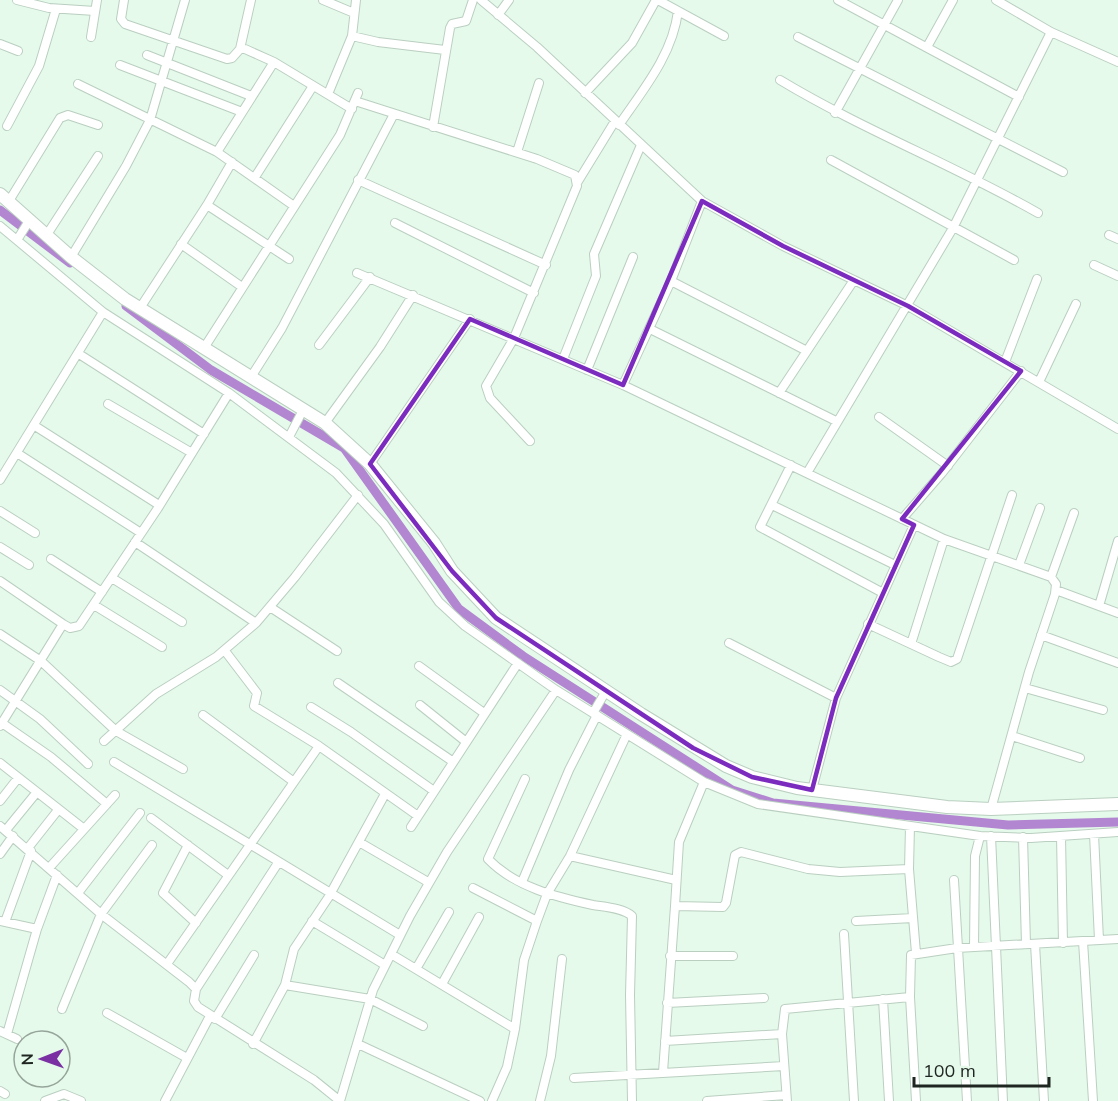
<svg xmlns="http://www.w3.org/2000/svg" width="1118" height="1101" font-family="Mulish,sans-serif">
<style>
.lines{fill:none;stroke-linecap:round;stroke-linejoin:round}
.canal{stroke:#b286d0;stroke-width:9}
.street-casing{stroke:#bacfc0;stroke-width:10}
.secondary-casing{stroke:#bacfc0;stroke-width:14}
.street{stroke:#fff;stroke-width:8}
.secondary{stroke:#fff;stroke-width:12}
.marked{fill:none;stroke:#7b2cbf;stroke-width:4.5;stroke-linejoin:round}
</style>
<rect width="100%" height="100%" fill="#e5faeb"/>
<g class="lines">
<path class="canal" d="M0 210 70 263
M126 306 211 370 344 448 459 609 523 656 732 790 773 803 1008 825 1118 822"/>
<g class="street-casing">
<path id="street" d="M17 0 49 8 95 11
M124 0 121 19 125 24 227 59 232 58 240 49H245L274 62 352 109
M323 0 354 13
M481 0 537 47 702 201 783 246 908 306 1118 429
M658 0 724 36
M838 0 1019 97
M996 0 1051 32 1118 62
M498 15 509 0
M352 36 378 42 445 50
M91 37 97 0
M798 37 1063 172
M0 44 18 51
M927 47 953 0
M240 49 251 0
M147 55 251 96
M120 65 242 112
M780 80C863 130 954 165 1038 213
M78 84 217 152 294 206
M585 93 632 43 656 0
M328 94 352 36 356 0
M355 101 537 159 575 175 577 186 514 338 486 386 490 398 530 441
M835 113 898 0
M619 125C643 90 673 54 678 11
M7 126 39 66 56 9
M433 127 450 28 452 24 466 21 473 0
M217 152 274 62
M517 152 539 83
M831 160 1014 260
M255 177 313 86
M358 180 546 265
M577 183 615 121
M9 201 60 118 68 115 98 125
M207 205 289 259
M395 223 534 293
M0 226 103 312 229 393 336 473 384 524 439 602 465 626 556 690 704 782 758 804 980 836 1031 838 1118 832
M1109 235 1118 239
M46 236 98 156
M17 240 29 221
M181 244 242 287
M71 257 126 166 150 120 185 0
M1094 265 1118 276
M357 273 623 385 944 539 1051 577 1056 584 1055 594 1029 672 991 809
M671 281 807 351
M140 308 207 205 232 162
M650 329 836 421
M319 345 370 277
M204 348 340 135 358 93
M79 354 204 434
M563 359 596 276 594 254 641 145
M1005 362 1037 279
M587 370 633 257
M251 377 282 328 394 114
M1039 382 1076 304
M623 385 671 281 702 201
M779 393 854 280
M108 404 192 453
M879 417 948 466
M325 423 380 347 413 295
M35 426 159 505
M289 437 303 410
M17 453 141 533
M370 464 470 319
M791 465 760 527 883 593
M807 473 953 228 1051 32
M0 480 103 312
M772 505 895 565
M0 511 35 533
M902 519 942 473 1021 371
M135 542 256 623
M0 547 29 565
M51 559 102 592
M1019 565 1040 508
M1051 577 1074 513
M112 578 182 622
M0 581 63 624 70 628 79 626 158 508 229 393
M1056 590 1118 613
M94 605 162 647
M1099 606 1118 541
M270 607 337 651
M868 624 939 657 951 662 957 659 1012 495
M0 634 41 661 116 731 183 769
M1041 635 1118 663
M729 643 836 698
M911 644 944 539
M225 651 257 693 254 706 319 746 418 816
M419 666 484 713
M338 683 452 761
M1025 688 1103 710
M0 690 40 719 88 764
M420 705 465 741
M311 707 351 732 434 791
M593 713 606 691
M203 715 294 782
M2 723 51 757 107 804
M0 726 63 624
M1012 736 1080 758
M104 741 156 694 216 657 256 623 295 577 358 495
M114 762 400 935
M0 763 84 829
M525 779 488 859C515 887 556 897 593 905 605 907 623 908 632 916L630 995 632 1101
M704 782 679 842 675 906 723 907 726 903 735 855 741 852 808 869 840 872 909 869
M812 790 836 698 914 525
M385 794 328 898 294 949 285 985 370 999 423 1026
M0 801 18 778
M151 818 228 875
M0 826 101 914 189 982 196 989 194 1001 198 1007 314 1080 340 1101
M910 826 909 869 916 953
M411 827 518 663
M6 830 37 792
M1094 834 1099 940
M991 836 1003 1101
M1061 836 1063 943
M1023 837 1026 944
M359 842 428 882
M188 845 163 893 196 923
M28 848 58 810
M0 854 13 836
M570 856 676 880
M49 868 115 795
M954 880 967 1101
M522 882 569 770 597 715
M473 888 537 921
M78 893 140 813
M0 921 37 929
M312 921 385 965
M856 921 913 918
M5 922 31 851
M844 934 854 1101
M1083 941 1093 1101
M1035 944 1044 1101
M974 947 975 856 980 836
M391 954 515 1029
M670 956H733
M167 964 319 746
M416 969 449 912
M442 984 479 917
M196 989 278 863
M883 999 889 1101
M667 1003 764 998
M62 1009 101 914 152 845
M107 1013 187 1058
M215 1019 254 955
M0 1031 17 1039
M7 1034 37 929 57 875
M665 1041 782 1034
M253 1044 285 985
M358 1044 480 1101
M663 1072 675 906
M574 1078 784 1066
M0 1091 5 1094
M45 1101 64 1094 81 1101
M165 1101 210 1016
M340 1101 373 990 410 916 447 852 556 690
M492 1101 507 1067 515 1029 524 960 537 921 547 894 570 856 627 734
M540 1101 551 1056 562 959
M707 1101 786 1095
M787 1101 782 1034 785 1009 910 997
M916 1101 910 997 911 955 957 948 1118 939"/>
</g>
<g class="secondary-casing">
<path id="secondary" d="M0 194 71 257 125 299 325 423 370 464 434 543 452 571 496 618 641 714 726 766 752 777 797 788 947 807 991 809 1118 804"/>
</g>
<use href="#street" class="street"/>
<use href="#secondary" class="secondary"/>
</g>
<path class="marked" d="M702 201 783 246 908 306 1021 371 902 519 914 525 836 698 812 790 752 777 693 748 496 618 452 571 370 464 470 319 623 385Z"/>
<g transform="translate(42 1059) rotate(269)"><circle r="28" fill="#e5faeb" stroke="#96a59a" stroke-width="1.5"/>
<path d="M0-4.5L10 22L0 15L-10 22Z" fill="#7a30a3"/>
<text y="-9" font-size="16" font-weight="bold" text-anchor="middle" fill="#1f2621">N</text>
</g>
<path d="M914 1077v9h135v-9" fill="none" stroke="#1f2621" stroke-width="3"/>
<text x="923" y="1077" font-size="18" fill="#1f2621" stroke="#e5faeb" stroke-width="4.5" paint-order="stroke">100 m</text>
</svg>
